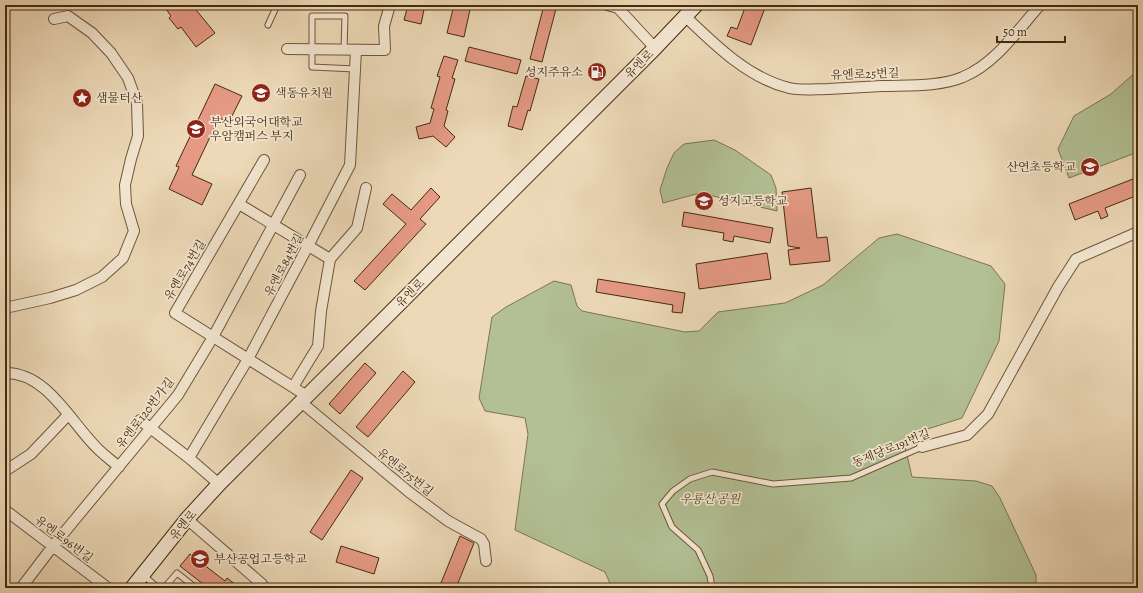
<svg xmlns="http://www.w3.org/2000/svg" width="1143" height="593" font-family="Alegreya,'Noto Serif KR',serif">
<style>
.green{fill:#b2c094;stroke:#7b7650}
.building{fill:#e69a85;stroke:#442b0c}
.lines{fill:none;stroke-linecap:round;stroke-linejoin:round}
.lane-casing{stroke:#6e5637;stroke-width:7}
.street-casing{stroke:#6e5637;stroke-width:12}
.secondary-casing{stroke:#442b0c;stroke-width:16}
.lane{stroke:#f3e6d1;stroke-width:5}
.street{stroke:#f3e6d1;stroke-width:10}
.secondary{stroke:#f3e6d1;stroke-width:14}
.labels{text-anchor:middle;stroke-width:3.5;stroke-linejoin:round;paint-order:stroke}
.street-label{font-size:12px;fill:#442b0c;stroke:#f3e6d1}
.poi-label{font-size:12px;fill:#442b0c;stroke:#f3e6d1;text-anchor:start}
.park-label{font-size:12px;font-style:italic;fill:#5a4927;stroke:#f3e6d1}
</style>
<rect width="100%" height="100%" fill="#edd9b8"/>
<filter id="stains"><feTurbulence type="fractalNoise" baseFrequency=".005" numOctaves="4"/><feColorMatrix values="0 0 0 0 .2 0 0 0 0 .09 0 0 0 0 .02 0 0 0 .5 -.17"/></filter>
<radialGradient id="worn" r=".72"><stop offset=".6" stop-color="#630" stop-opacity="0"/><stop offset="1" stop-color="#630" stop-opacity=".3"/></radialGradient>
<path class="green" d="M1138 70V152L1069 178 1058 149 1074 116 1111 94Z
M714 140 735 150 771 175 776 188 777 211 700 193 663 203 660 190 667 168 674 153 684 144Z
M897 234 991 266 1005 284 999 341 962 418 912 434 905 446 912 477 976 481 992 486 1000 498 1036 575V588H612L605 572 515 530 528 434 525 418 485 411 479 398 492 317 506 307 554 281 571 285 577 306 582 311 685 332 699 331 718 312 785 303 823 285 879 238Z"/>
<path class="building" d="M163 5H192L215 33 196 47 181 27 178 29 169 18 171 16Z
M408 5H425L421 24 404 20Z
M454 5H471L464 37 447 33Z
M544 5H557L542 62 530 59Z
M746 5H766L751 45 727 36 731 27 737 29Z
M469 47 521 60 517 74 465 61Z
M444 56 458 60 452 78 455 79 446 110 448 111 444 126 455 137 446 147 433 136 419 139 416 127 430 123 434 109 431 108 440 77 437 76Z
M526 76 539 79 530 111 528 110 522 130 508 126 513 106 517 107Z
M215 84 242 96 229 122 219 118 192 175 212 184 202 205 169 189 179 167 176 166Z
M1138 177V195L1105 208 1108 216 1101 219 1098 211 1075 220 1069 204Z
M431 188 440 197 420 219 426 224 365 290 354 281 406 224 383 204 392 194 411 210Z
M811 188 817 238 827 237 830 261 790 265 788 250 800 248 788 246 782 192Z
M684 212 773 228 770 243 734 236 733 242 723 240 724 233 682 226Z
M767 253 771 279 699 289 696 264Z
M598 279 685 293 682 313 672 312 673 305 596 292Z
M365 363 376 373 340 414 329 404Z
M403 371 415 382 368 437 356 427Z
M351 470 363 478 322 540 310 532Z
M460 536 474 543 456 588H439Z
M341 546 379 558 374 574 336 562Z
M190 554 225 581 227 578 240 588H208L180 566Z"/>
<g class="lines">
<g class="lane-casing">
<path id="lane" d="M268 25 277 5
M344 50 345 16H312V67L355 69
M143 575 158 588
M164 588 177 573 196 588
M712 588 710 576 698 550 672 527 662 504 673 491 690 479 712 472 773 484 851 478 922 447"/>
</g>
<g class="street-casing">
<path id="street" d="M607 5 618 8 655 48
M685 16C714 44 748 78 789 88 801 91 815 89 828 89 846 88 864 87 882 86 907 85 940 87 963 77 995 64 1018 30 1040 5
M287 49 385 50 384 26 390 5
M264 160 175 313 307 396
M239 204 330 259
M5 308 50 298 76 290 102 277 123 258 134 231 126 204 125 185 131 159 138 136 137 103 128 78 111 53 92 33 68 16 54 19
M5 373C47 372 71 423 98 449 104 455 112 461 119 467
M293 387 318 346 321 311 330 259 357 228 366 188
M301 402 409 492 448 521 481 539 484 544 486 561
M140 420 189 458 219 484
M922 447 967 435 988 414 1058 287 1076 259 1138 232
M189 458 248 359 308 246 350 165 356 50
M5 471 31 454 68 415
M5 510 108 588
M187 519 262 584V588
M21 588 53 546 178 395 213 337 300 175"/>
</g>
<g class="secondary-casing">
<path id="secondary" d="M132 588 187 519 219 484 655 48 696 5"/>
</g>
<use href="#lane" class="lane"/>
<use href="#street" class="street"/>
<use href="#secondary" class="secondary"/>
</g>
<defs>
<g id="fuel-disc" transform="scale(1)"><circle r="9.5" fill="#8f2418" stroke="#f3e6d1"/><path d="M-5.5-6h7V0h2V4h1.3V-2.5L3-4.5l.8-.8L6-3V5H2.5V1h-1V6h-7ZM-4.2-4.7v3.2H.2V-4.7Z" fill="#fff"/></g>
<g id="school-disc" transform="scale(1)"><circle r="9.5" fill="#8f2418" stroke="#f3e6d1"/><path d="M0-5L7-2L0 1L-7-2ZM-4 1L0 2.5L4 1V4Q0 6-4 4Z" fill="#fff"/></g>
<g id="sight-disc" transform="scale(1)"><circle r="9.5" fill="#8f2418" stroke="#f3e6d1"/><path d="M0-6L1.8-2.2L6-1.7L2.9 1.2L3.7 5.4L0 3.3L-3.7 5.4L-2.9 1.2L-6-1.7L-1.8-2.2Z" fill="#fff"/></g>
<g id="university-disc" transform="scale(1)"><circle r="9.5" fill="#8f2418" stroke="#f3e6d1"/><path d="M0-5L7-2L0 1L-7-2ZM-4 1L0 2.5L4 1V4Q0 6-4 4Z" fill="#fff"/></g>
</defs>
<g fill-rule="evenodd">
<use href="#fuel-disc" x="597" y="72"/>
<use href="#school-disc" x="261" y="93"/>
<use href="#sight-disc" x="82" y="98"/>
<use href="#university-disc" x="196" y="129"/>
<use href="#school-disc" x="1090" y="167"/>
<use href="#school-disc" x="704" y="201"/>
<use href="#school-disc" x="200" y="559"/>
</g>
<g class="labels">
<g class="street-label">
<text transform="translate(639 64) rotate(-45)" y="4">유엔로</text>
<text transform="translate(865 74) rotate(-2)" y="4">유엔로25번길</text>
<text transform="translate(284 265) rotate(-62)" y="4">유엔로84번길</text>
<text transform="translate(185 270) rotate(-59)" y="4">유엔로74번길</text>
<text transform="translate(410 293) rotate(-45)" y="4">유엔로</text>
<text transform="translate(145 413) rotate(-52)" y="4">유엔로120번가길</text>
<text transform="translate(891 448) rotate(-22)" y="4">동제당로191번길</text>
<text transform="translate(405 472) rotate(39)" y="4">유엔로75번길</text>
<text transform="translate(183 525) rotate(-50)" y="4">유엔로</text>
<text transform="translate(64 539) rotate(37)" y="4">유엔로96번길</text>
</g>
<g class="poi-label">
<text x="583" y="76" text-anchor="end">성지주유소</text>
<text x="275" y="97">색동유치원</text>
<text x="96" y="102">샘물터산</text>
<text x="210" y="126">부산외국어대학교<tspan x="210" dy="14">우암캠퍼스 부지</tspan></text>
<text x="1076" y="171" text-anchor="end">산연초등학교</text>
<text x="718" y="205">성지고등학교</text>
<text x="214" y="563">부산공업고등학교</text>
</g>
<g class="park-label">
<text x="710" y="503">우룡산 공원</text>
</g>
</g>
<rect width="1143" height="593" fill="none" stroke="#edd9b8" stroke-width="20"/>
<rect x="6" y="6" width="1131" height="581" fill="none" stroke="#442b0c" stroke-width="2"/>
<rect x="10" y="10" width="1123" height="573" fill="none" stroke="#442b0c"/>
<path d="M997 36v6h68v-6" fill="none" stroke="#442b0c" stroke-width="2"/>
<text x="1003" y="36" font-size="12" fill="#442b0c" stroke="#f3e6d1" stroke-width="3" paint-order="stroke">50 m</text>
<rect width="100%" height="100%" filter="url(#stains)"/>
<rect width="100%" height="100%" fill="url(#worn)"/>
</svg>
